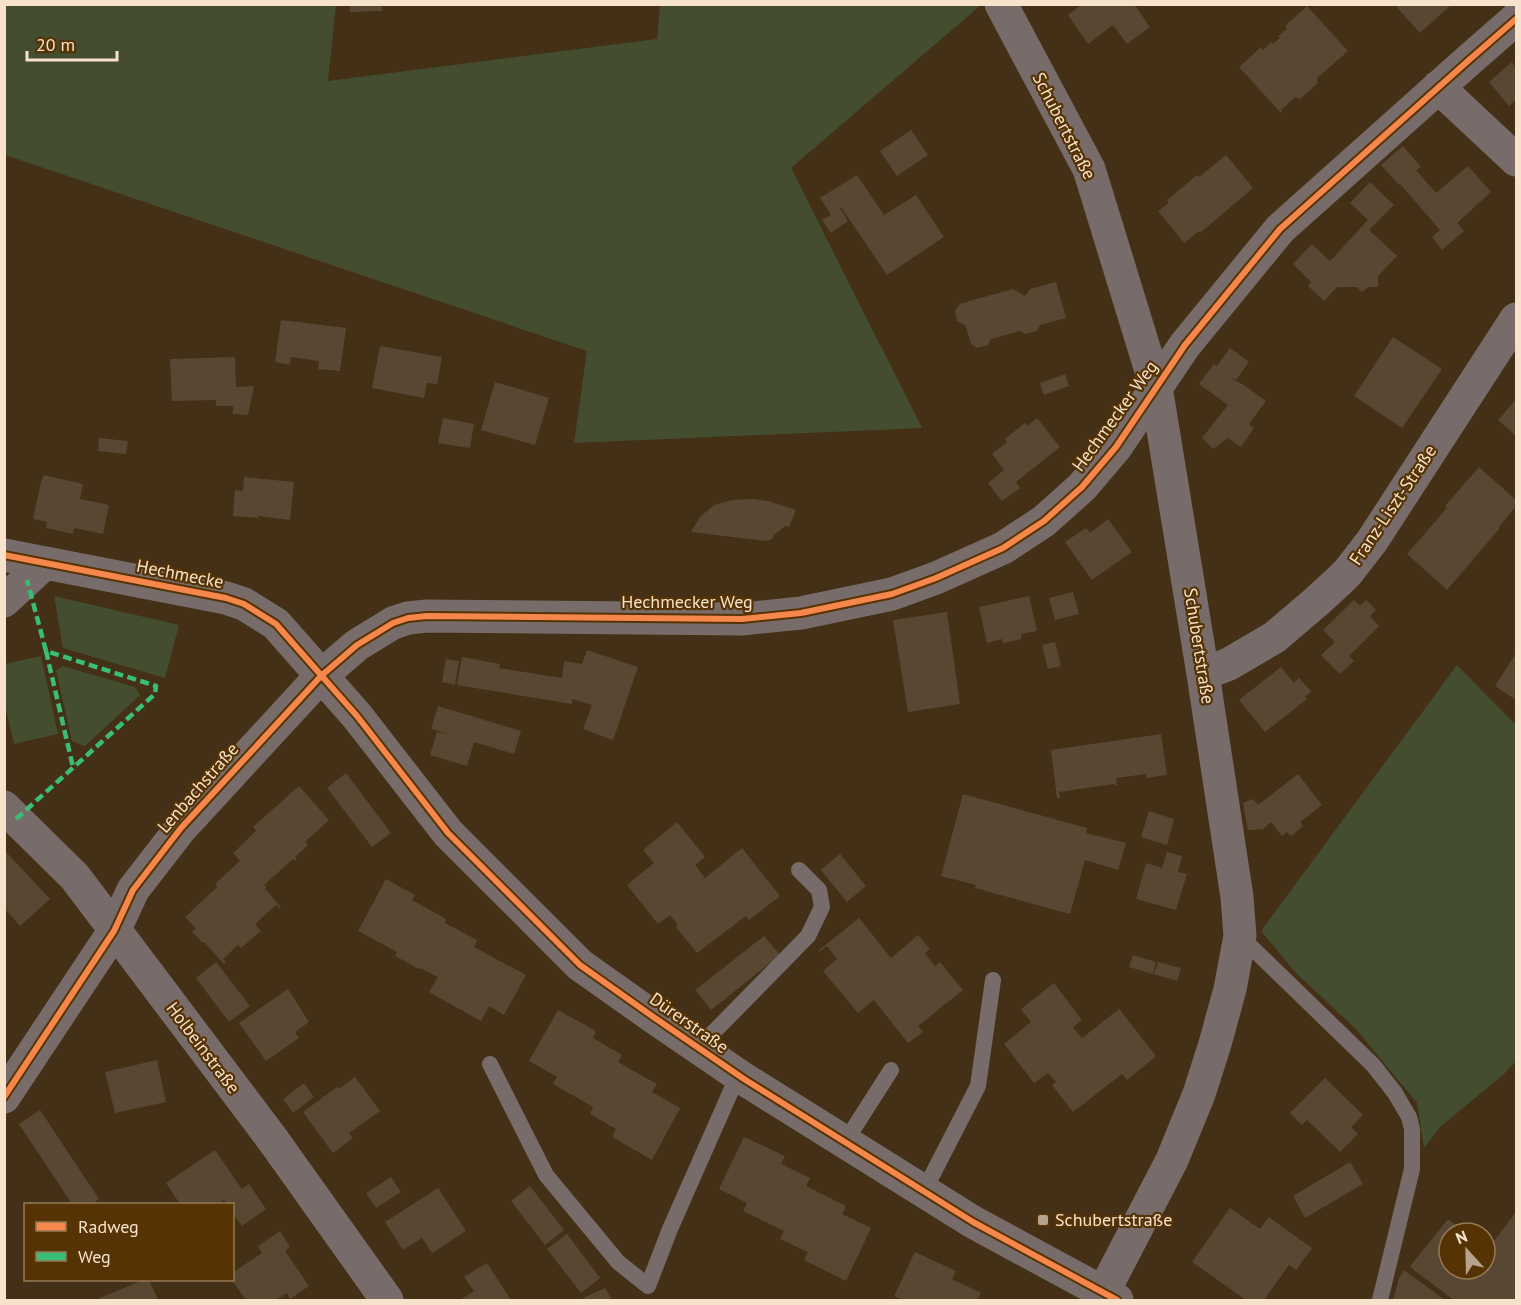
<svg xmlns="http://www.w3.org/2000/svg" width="1521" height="1305" font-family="'PT Sans',sans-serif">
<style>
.green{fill:#444d30}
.building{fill:#584833}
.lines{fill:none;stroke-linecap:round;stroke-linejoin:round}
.lane{stroke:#786c6a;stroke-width:16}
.street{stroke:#786c6a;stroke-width:33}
.quiet{stroke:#3abd76;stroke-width:4.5;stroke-dasharray:9 4.5;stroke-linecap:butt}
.cycleway-casing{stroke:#553304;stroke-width:10}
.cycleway{stroke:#f5874c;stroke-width:6}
.poi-dot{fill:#b8a48c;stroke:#553304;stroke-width:2}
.labels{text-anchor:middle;stroke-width:4.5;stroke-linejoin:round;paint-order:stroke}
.street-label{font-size:18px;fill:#f7e2cc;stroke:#553304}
.poi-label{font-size:18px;fill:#f7e2cc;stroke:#553304;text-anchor:start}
</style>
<rect width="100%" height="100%" fill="#433016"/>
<path class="green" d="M5 4 336 5 328 81 657 39 660 5H981L791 168 922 428 574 443 587 351 5 155Z
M54 596 179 625 165 678 63 648Z
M41 656 58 734 14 744 5 705V664Z
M1457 665 1516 725V1061L1504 1074 1440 1127 1424 1148 1417 1103 1356 1029 1296 973 1261 931Z
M63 666 135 687 140 695 85 746 72 741 56 670Z"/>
<path class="building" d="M350 4H382V11L350 12Z
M1082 4H1134L1150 27 1127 44 1113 25 1088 44 1068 15Z
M1394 4H1452L1420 33Z
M1307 6 1348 51 1317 78 1318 83 1300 99 1295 97 1281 110 1282 112 1281 113 1239 67 1261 47 1263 50 1271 42 1273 44 1280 38 1278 36 1287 29 1285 26Z
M1512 62 1516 68V100L1509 106 1489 82Z
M911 130 928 155 897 176 880 151Z
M1403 146 1421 167 1416 170 1436 193 1468 166 1491 192 1457 223 1464 231 1442 250 1432 237 1440 230 1400 184 1399 185 1381 165Z
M1226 155 1253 188 1200 233 1199 231 1184 243 1158 211 1169 203 1167 200 1197 175 1199 177Z
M857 175 884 215 916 195 944 237 887 275 841 207 840 208 848 221 831 233 822 220 831 215 820 198Z
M1370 182 1394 205 1369 230 1397 256 1378 276V287H1368L1362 292 1357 287H1337L1324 301 1308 286 1311 282 1293 264 1312 244 1330 261 1368 220 1350 203Z
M1056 282 1066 318 1040 325 1037 331 1026 334 1020 331 991 339 988 345 977 348 971 344 965 324H963L957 321 955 311 958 306 960 305 959 304 1013 289 1025 296 1030 289Z
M281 320 346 328 340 371 318 369 319 361 291 357 290 365 275 362Z
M1393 337 1442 369 1402 428 1354 396Z
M380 346 442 357 437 384 427 383 424 398 372 388Z
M1230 348 1249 362 1236 380 1233 378V379L1242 384 1266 401 1249 424 1254 428 1241 447 1228 438 1213 449 1202 438 1228 405 1199 384 1214 364 1217 366Z
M235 357 236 387 254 386 248 415 233 414V406H216V400L172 401 170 359Z
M1065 374 1069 386 1044 395 1040 383Z
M495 382 549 398 535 445 481 430Z
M1516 399V436L1498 420Z
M443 418 474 424 470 448 438 443Z
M1037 418 1060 447 1016 482 1020 488 1002 501 988 483 1004 470 992 454 1007 442 1005 439 1025 423 1027 426Z
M99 438 128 441 126 454 98 451Z
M1479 467 1516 500V506L1499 527 1500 528 1447 590 1407 554 1447 508 1445 506Z
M44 475 83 484 80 499 109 505 103 534 74 528 73 534 46 528 47 522 33 519 41 482Z
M244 477 294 482 290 520 258 516V518L233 516 235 490 243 491Z
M753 499 768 501 796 510 789 527 785 526 774 535 772 539 767 541 691 532 700 517 714 505 732 500Z
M1108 519 1132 552 1092 580 1065 542 1086 528 1090 533Z
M1073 592 1079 614 1055 620 1049 598Z
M1029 596 1037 631 1021 634V639L1003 643 1002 639 987 643 979 607Z
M1354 600 1360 606 1366 600 1376 610 1370 616 1379 626 1349 656 1354 661 1340 674 1321 655 1335 642 1323 630Z
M947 612 960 704 908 712 893 620Z
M1055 642 1061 666 1048 669 1042 645Z
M587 650 638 667 613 740 583 729 592 705 572 699V704L457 685 462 657 500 664 499 668 562 678 564 661 582 664Z
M1516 653V700L1495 686Z
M446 659 459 661 455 685 442 682Z
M1281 667 1294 683 1299 678 1311 691 1305 697 1307 699 1265 732 1239 700Z
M438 706 521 731 514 754 474 742 467 766 430 755 437 732 448 734 431 729Z
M1161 734 1167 775 1146 778V774L1116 778 1117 785H1114V784L1059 792 1060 798H1057L1051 750Z
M346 773 391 833 372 847 327 788Z
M1298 774 1322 805 1300 822 1303 826 1291 836 1287 832 1282 836 1271 822 1263 829 1248 830 1243 803 1253 799 1258 805Z
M299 786 329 820 305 842 308 845 295 857 297 859 295 861 293 859 264 885 266 887 265 889 281 907 279 908 276 905 255 924 261 931 241 948 238 945 223 959 226 962 224 964 204 942 203 943 192 932 196 929 185 917 217 887 215 884 240 861 233 853 256 831 253 827Z
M963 794 1087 828 1086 833 1126 843 1118 870 1085 860 1070 914 975 888 976 885 941 876Z
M1149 811 1174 819 1167 845 1141 837Z
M677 822 705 857 695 865 705 878 742 848 780 896 749 920 746 916 697 953 676 927 678 925 670 915 658 924 627 885 654 863 643 850Z
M6 852 50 899 20 926 4 908V854Z
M1167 852 1182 856 1178 872 1187 874 1176 910 1136 899 1146 863 1162 868Z
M840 854 866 886 847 902 821 870Z
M386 879 415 895 412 900 446 919 445 923 477 940 474 947 526 975 504 1015 489 1006 481 1021 429 992 438 977 420 968 419 969 395 956 397 952 358 931Z
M859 918 891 958 918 935 930 949 925 953 935 966 940 962 963 990 918 1026 923 1032 908 1043 874 1000 858 1013 823 971 837 959 827 946 819 952 818 951Z
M764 936 780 955 711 1010 695 990Z
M1133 955 1156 962 1153 974 1129 967Z
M216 962 250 1006 229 1022 196 978Z
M1158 962 1181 968 1177 981 1154 974Z
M1054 983 1082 1020 1073 1027 1082 1038 1119 1009 1156 1056 1127 1080 1122 1074 1073 1112 1052 1085 1056 1082 1048 1073 1034 1083 1004 1044 1031 1022 1021 1009Z
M288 989 309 1022 295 1032 299 1038 266 1061 239 1023Z
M558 1010 596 1031 593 1038 622 1055 618 1062 657 1084 652 1092 680 1108 652 1160 612 1137 616 1129 590 1114 593 1107 553 1084 557 1077 529 1061Z
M157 1060 166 1102 115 1113 105 1072Z
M355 1077 380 1111 349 1133 353 1138 333 1153 303 1112 337 1087 339 1089Z
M1325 1078 1363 1115 1351 1127 1358 1134 1340 1152 1307 1120 1302 1125 1290 1113Z
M304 1083 314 1097 293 1113 283 1099Z
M40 1110 99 1199 96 1201 98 1204H72L19 1124Z
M744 1137 785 1156 781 1164 810 1178 806 1186 846 1206 842 1214 871 1228 846 1281 804 1260 808 1252 780 1239 784 1231 743 1211 747 1203 719 1189Z
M215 1150 241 1188 242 1189 249 1184 266 1209 242 1226 232 1212V1204H227L224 1200 217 1204H180L166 1183Z
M1350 1162 1363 1184 1305 1218 1293 1196Z
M391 1177 401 1192 376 1208 366 1193Z
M530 1186 564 1230 545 1245 511 1201Z
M438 1188 466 1231 432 1253 422 1238 403 1250 385 1222Z
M1230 1208 1260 1229 1269 1217 1312 1248 1296 1270 1289 1265 1264 1300H1246L1192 1262Z
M1516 1212V1300H1454L1411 1268V1265L1448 1219 1466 1233H1449V1269H1485V1248L1488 1249Z
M280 1231 290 1247 285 1251 309 1286 290 1299 287 1293 276 1300H246L232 1280V1273L262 1253 258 1246Z
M567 1234 600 1278 581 1293 547 1249Z
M915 1252 956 1271 952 1279 981 1293 977 1300H903L894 1296Z
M487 1263 511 1300H460L474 1291 464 1277Z
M1404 1270 1445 1300H1393L1399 1278Z
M143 1280H149L158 1300H95Z
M605 1288 612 1300H584L583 1298Z"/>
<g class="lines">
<path class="lane" d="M1240 936 1373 1065 1395 1093 1409 1117 1412 1129V1169L1380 1300
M698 1048 808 936 822 907 819 890 799 870
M490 1064 546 1175 618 1262 648 1286 670 1229 738 1075
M845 1142 891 1070
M924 1191 978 1086 993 980"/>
<path class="street" d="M1001 4 1089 169 1156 387 1203 674 1237 897 1240 936 1230 989 1215 1044 1199 1094 1172 1160 1103 1293
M1438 87 1516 160
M4 555 226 598 244 604 276 624 357 716 448 833 580 965 652 1016 744 1079 973 1222 1117 1300
M4 601 44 564
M1203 674 1229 664 1275 637 1316 602 1339 581 1348 572 1372 541 1516 319
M4 807 75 877 273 1140 387 1300
M4 1097 114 931 133 890 181 828 321 676 357 645 393 623 408 618 427 616 742 619 801 613 892 594 936 578 1003 548 1044 521 1082 487 1116 447 1185 345 1280 229 1469 60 1516 19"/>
<path class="quiet" d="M46 651 73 767
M16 819 155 694 156 686 46 651 27 580"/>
<g class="cycleway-casing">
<path id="cycleway" d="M4 555 226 598 244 604 276 624 357 716 448 833 580 965 652 1016 744 1079 973 1222 1117 1300
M4 1097 114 931 133 890 181 828 321 676 357 645 393 623 408 618 427 616 742 619 801 613 892 594 936 578 1003 548 1044 521 1082 487 1116 447 1185 345 1280 229 1469 60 1516 19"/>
</g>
<use href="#cycleway" class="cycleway"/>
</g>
<rect class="poi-dot" x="1037" y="1214" width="12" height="12" rx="3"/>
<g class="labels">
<g class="street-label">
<text transform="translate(1064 126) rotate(63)" y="6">Schubertstraße</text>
<text transform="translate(1115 416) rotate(-54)" y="6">Hechmecker Weg</text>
<text transform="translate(1393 505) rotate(-56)" y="6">Franz-Liszt-Straße</text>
<text transform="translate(180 574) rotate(11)" y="6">Hechmecke</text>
<text x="687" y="608">Hechmecker Weg</text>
<text transform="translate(1199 646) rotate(81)" y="6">Schubertstraße</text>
<text transform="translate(198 788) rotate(-49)" y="6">Lenbachstraße</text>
<text transform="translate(689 1023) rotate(35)" y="6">Dürerstraße</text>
<text transform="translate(203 1048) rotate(53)" y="6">Holbeinstraße</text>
</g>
<g class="poi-label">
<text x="1055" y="1226">Schubertstraße</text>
</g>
</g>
<rect width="1521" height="1305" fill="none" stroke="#f7e2cc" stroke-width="12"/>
<rect x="24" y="1203" width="210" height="78" fill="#553304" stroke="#967954" stroke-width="1.5"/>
<rect x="36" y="1222" width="30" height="9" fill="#f5874c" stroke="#967954" stroke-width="1.5"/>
<text x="78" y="1233" font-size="18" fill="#f7e2cc">Radweg</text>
<rect x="36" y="1252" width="30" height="9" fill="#3abd76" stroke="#967954" stroke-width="1.5"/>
<text x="78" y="1263" font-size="18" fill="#f7e2cc">Weg</text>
<g transform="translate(1467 1251) rotate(338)"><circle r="28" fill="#553304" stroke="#967954" stroke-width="1.5"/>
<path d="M0-4.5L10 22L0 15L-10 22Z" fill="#b8a48c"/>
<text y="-9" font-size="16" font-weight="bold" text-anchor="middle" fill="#f7e2cc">N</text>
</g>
<path d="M27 51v9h90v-9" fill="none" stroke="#f7e2cc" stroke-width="3"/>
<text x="36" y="51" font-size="18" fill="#f7e2cc" stroke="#553304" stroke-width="4.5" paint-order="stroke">20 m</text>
</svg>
